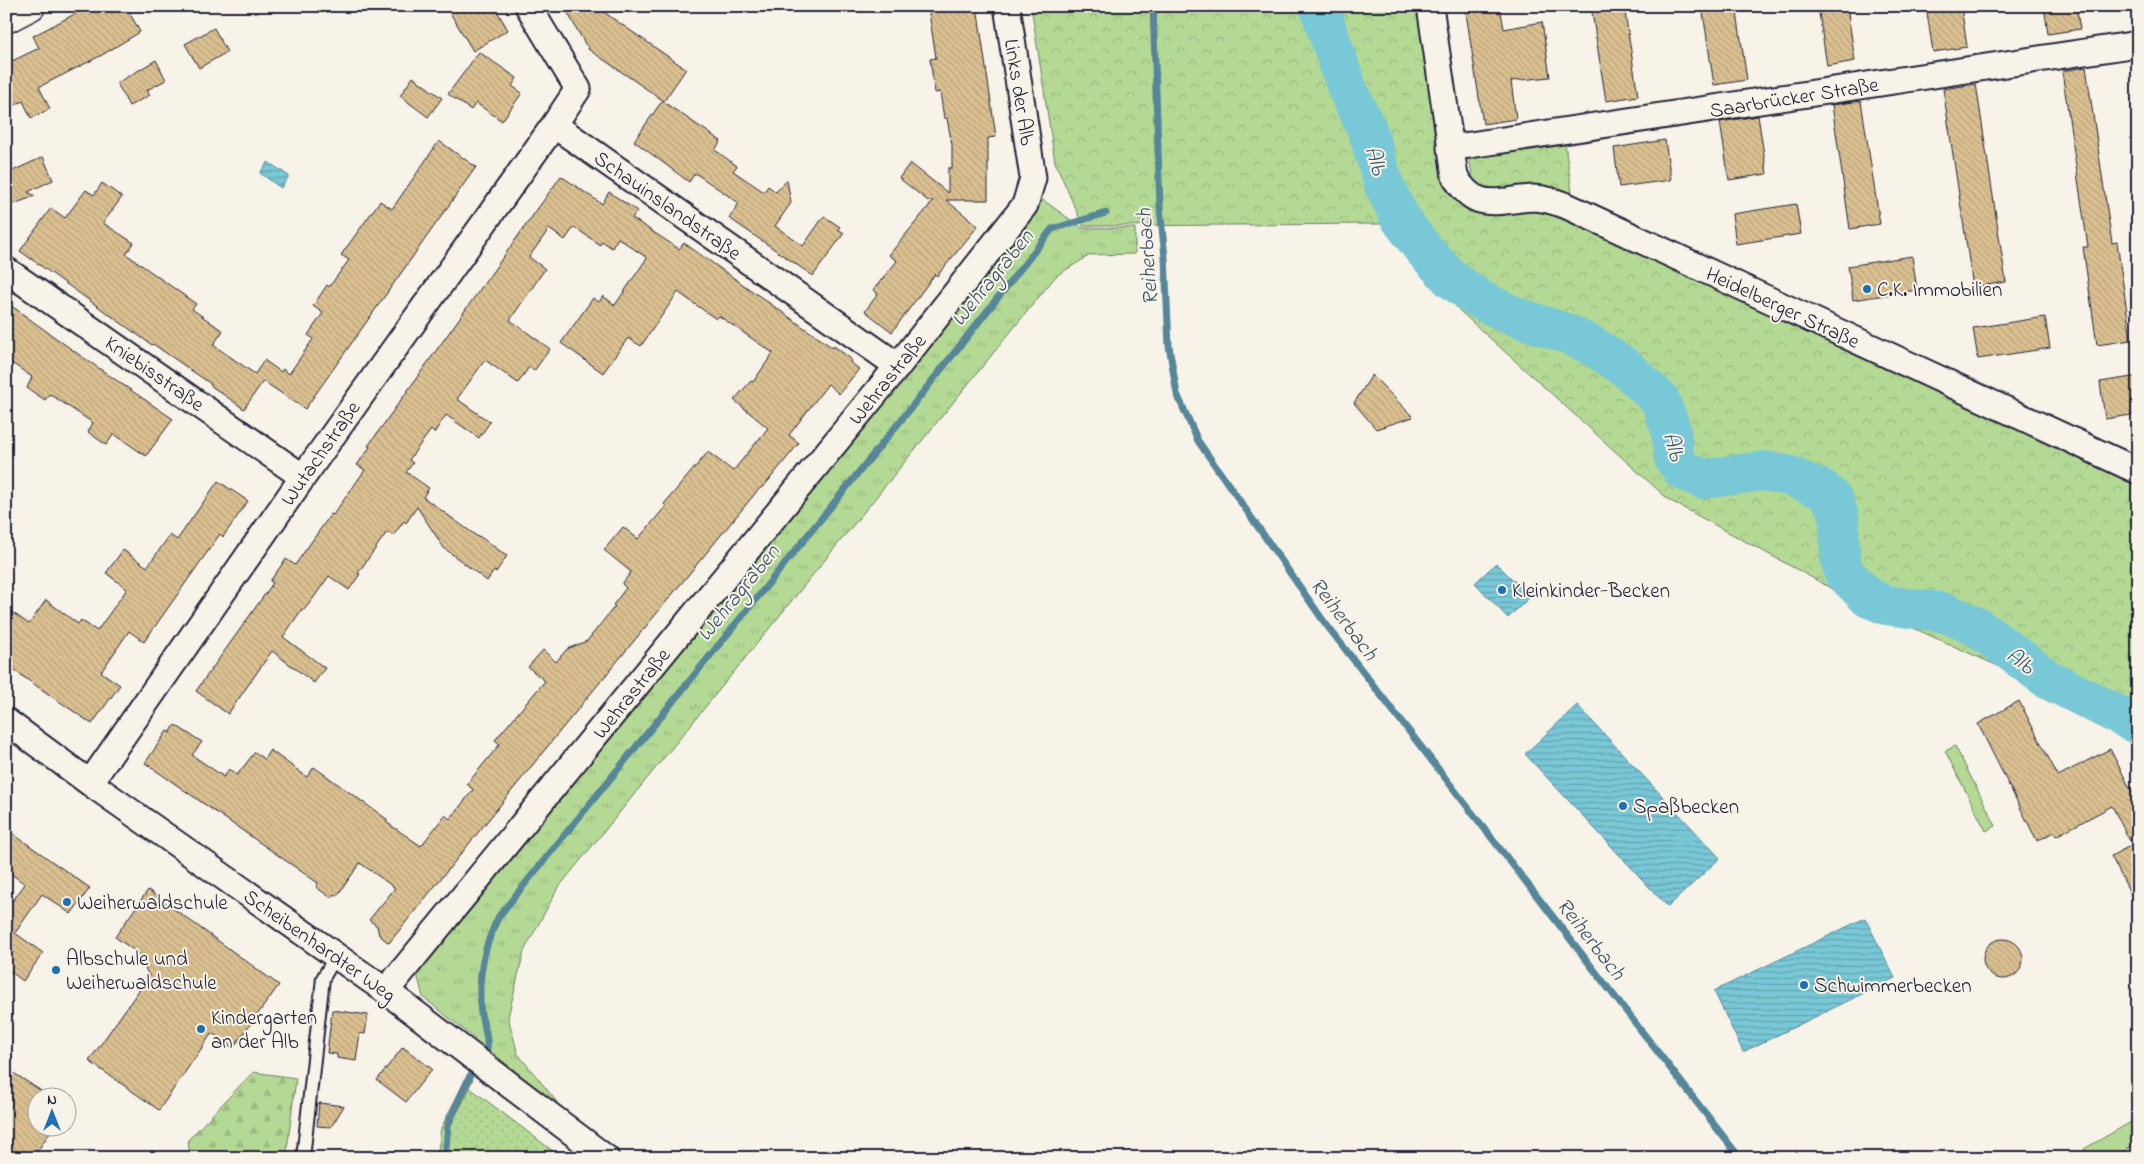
<svg xmlns="http://www.w3.org/2000/svg" width="2144" height="1164" font-family="'Indie Flower',sans-serif">
<style>
.grass{fill:url(#grass-tufts);stroke:#6a7e68}
.forest{fill:url(#forest-firs);stroke:#6a7e68}
.park{fill:url(#park-crowns);stroke:#6a7e68}
.garden{fill:url(#garden-dots);stroke:#6a7e68}
.pitch{fill:#b3d994;stroke:#6a7e68}
.water{fill:url(#water-rules);stroke:#568699}
.lines{fill:none;stroke-linecap:round;stroke-linejoin:round}
.stream{stroke:#568699;stroke-width:7}
.river{stroke:#79c8d7;stroke-width:40}
.building{fill:url(#building-back-hatch);stroke:#22223b}
.service-casing{stroke:#22223b;stroke-width:16}
.minor-casing{stroke:#22223b;stroke-width:29}
.tertiary-casing{stroke:#22223b;stroke-width:31}
.service{stroke:#f7f3e8;stroke-width:12}
.minor{stroke:#f7f3e8;stroke-width:25}
.tertiary{stroke:#f7f3e8;stroke-width:28}
.poi-dot{fill:#1f6fb2;stroke:#f7f3e8;stroke-width:2}
.labels{text-anchor:middle;stroke-width:4;stroke-linejoin:round;paint-order:stroke}
.street-label{font-size:21px;fill:#22223b;stroke:#f7f3e8}
.poi-label{font-size:21px;fill:#22223b;stroke:#f7f3e8;text-anchor:start}
.water-label{font-size:22px;font-style:italic;fill:#3c546a;stroke:#f7f3e8}
</style>
<defs>
<pattern id="grass-tufts" width="24" height="20" patternUnits="userSpaceOnUse" patternTransform="scale(1.25)"><rect width="24" height="20" fill="#b3d994"/><path d="M3 7l-1-3M5 7V3M7 7l1-3M15 17l-1-3M17 17v-4M19 17l1-3" fill="none" stroke="#9aba80"/></pattern>
<pattern id="forest-firs" width="22" height="20" patternUnits="userSpaceOnUse" patternTransform="scale(1.25)"><rect width="22" height="20" fill="#b3d994"/><path d="M5 1l3.5 6h-7zM16 11l3.5 6h-7z" fill="#9aba80"/></pattern>
<pattern id="park-crowns" width="20" height="18" patternUnits="userSpaceOnUse" patternTransform="scale(1.25)"><rect width="20" height="18" fill="#b3d994"/><path d="M2 6a3 3 0 1 1 6 0M12 15a3 3 0 1 1 6 0" fill="none" stroke="#9aba80"/></pattern>
<pattern id="garden-dots" width="8" height="8" patternUnits="userSpaceOnUse" patternTransform="scale(1.25)"><rect width="8" height="8" fill="#b3d994"/><path d="M2 2h.1M6 6h.1" fill="none" stroke="#9aba80" stroke-width="1.8" stroke-linecap="round"/></pattern>
<pattern id="water-rules" width="6" height="5" patternUnits="userSpaceOnUse" patternTransform="scale(1.25)"><rect width="6" height="5" fill="#79c8d7"/><path d="M0 2.5h6" fill="none" stroke="#63a2b0"/></pattern>
<pattern id="building-back-hatch" width="6" height="6" patternUnits="userSpaceOnUse" patternTransform="scale(1.25)"><rect width="6" height="6" fill="#dac090"/><path d="M-1 5l2 2M0 0l6 6M5-1l2 2" fill="none" stroke="#bba57d"/></pattern>
</defs>
<rect width="100%" height="100%" fill="#f7f3e8"/>
<filter id="ink" filterUnits="userSpaceOnUse"><feTurbulence type="fractalNoise" baseFrequency=".02" numOctaves="2"/><feDisplacementMap in="SourceGraphic" scale="10" xChannelSelector="R" yChannelSelector="G"/><feConvolveMatrix kernelMatrix="1 2 1 2 8 2 1 2 1" color-interpolation-filters="sRGB"/></filter>
<g filter="url(#ink)">
<path class="grass" d="M1043 200 1082 228H1135V254L1090 255 1056 276 558 888 524 951 508 1017 518 1054 557 1102 556 1104 423 997 417 974 423 962Z
M467 1076 473 1079 451 1125 447 1158H437L441 1128Z"/>
<path class="forest" d="M253 1072 296 1078 286 1158H190L188 1140Z"/>
<path class="park" d="M1031 6H1418L1447 191 1469 212 1531 209 1574 219 1951 393 2138 485V707L2085 705 1864 606 1669 500 1461 312 1381 224 1083 226 1055 162Z
M1564 137 1572 192 1492 198 1475 192 1468 151Z"/>
<path class="garden" d="M470 1088 562 1158H447L451 1125Z"/>
<path class="pitch" d="M1955 746 1996 826 1986 831 1945 751Z
M2138 1118V1143L2112 1158H2089L2084 1149Z"/>
<path class="water" d="M268 162 289 176 281 188 260 173Z
M1496 563 1530 597 1508 618 1475 583Z
M1577 705 1720 858 1668 907 1525 754Z
M1865 918 1895 978 1743 1052 1714 991Z"/>
<g class="lines">
<path class="stream" d="M1153 6 1160 207 1165 258 1169 346 1177 394 1198 441 1325 623 1740 1158
M487 1048C489 1037 483 1025 481 1014 477 979 483 947 499 916L906 414 1052 229 1106 213
M445 1158 448 1124 470 1076"/>
<path class="river" d="M1319 6 1347 88 1368 132 1384 185 1400 218 1424 250 1450 278 1482 301 1514 316 1568 334 1594 347 1626 368 1660 400 1671 430 1674 459 1682 470 1703 479 1764 471 1790 476 1823 490 1834 501 1839 516 1840 558 1844 573 1869 598 1886 605 1946 613 1977 627 2049 680 2138 725"/>
</g>
<path class="building" d="M90 6H126L140 32 102 55 39 87 50 109 31 118 23 101 6 109V64L39 48 33 36Z
M446 6H494L508 30 473 51Z
M564 6H595L686 69 664 101 588 49 589 47 585 44Z
M928 6H977L996 137 988 138V200H946L978 226 937 276 935 274 892 332 865 311 878 294 873 290 897 261 889 255 933 201H928L899 178 910 163 948 193V168H952V145L947 118H944L940 92 935 93 930 59 936 58Z
M1465 6H1500L1504 29 1542 22 1550 77 1511 81 1516 119 1483 124Z
M1591 6H1624L1638 96 1606 101Z
M1702 6H1736L1747 80 1714 85Z
M1818 6H1847L1855 61 1827 66Z
M1926 6H1961L1967 47 1933 52Z
M2044 6H2076L2080 29 2048 34Z
M214 28 227 52 199 68 185 44Z
M479 52 517 78 512 86 522 93 502 121 476 103 471 110 448 94Z
M156 60 166 80 147 90 150 95 129 106 117 83Z
M2086 67 2112 243 2117 242 2131 340 2097 345 2083 247H2088L2062 71Z
M413 77 442 98 428 117 400 96Z
M1976 84 2006 282 1973 287 1943 89Z
M662 101 721 141 715 150 737 166 733 171 764 192 768 186 776 192 787 180 791 203 775 226 803 246 824 216 840 227 838 229 844 233 813 276 729 218 739 203 695 173 689 182 634 141Z
M1861 101 1880 224 1850 229 1832 105Z
M1758 116 1767 174 1729 180 1720 122Z
M1665 140 1671 180 1619 187 1614 148Z
M439 141 476 167 305 409 263 381 244 409 210 385 211 384 153 344 152 345 20 251 51 208 65 218 86 190 94 195 102 183 122 197 103 223 134 243 126 254 196 304 192 309 223 331 213 345 255 374 264 360 281 372 283 369 289 374 313 339 308 335 323 313 313 306 327 285 329 287 349 260 341 255 380 201 392 209Z
M43 157 53 180 28 192 35 196 6 207V174Z
M561 176 602 204 609 192 637 211 632 218 679 249 684 243 833 348 834 346 851 359 850 362 859 369 839 394 828 384 789 435 799 443 765 485 758 490 560 731 389 943 379 935 377 926 369 920 395 888 360 863 337 896 334 894 331 898 316 887 318 883 145 763 167 731 170 733 175 725 202 742 192 755 224 777 229 769 237 775 255 752 264 759 270 750 307 777 314 767 388 820 386 822 421 846 445 815 450 819 473 790 467 784 500 744 495 740 545 681 528 667 543 650 556 662 567 649 587 641 615 606 613 605 626 588 622 584 631 572 604 550 623 527 638 539 666 506 664 504 708 452 733 471 768 428 734 400 751 381 753 382 773 353 719 316 716 319 678 292 641 346 628 338 603 373 561 343 593 298 599 302 603 296 615 305 647 258 618 238 612 248 602 241 600 245 574 227 565 240 549 229 529 257 545 269 510 320 550 349 534 371 529 367 518 383 485 360 457 399 490 422 479 438 446 415 434 433 431 430 419 446 409 460 413 463 406 472 429 488 423 497 478 537 479 536 507 556 496 572 494 571 487 581 444 548 417 507 406 523 404 521 393 536 387 532 358 573 360 574 349 590 329 576 312 600 304 610 302 609 283 637 325 668 314 683 272 651 228 714 196 691 273 583 270 581 286 559 295 565 331 514 333 515 365 470 357 465 370 447 368 446Z
M1796 204 1801 234 1736 244 1732 214Z
M1912 256 1917 290 1853 300 1848 266Z
M6 302 78 354 173 419 146 456 114 434 106 445 88 432 93 423 50 394 45 400 27 388 32 377 6 359Z
M2045 317 2050 348 1978 359 1973 328Z
M1372 375 1413 417 1376 429 1354 403Z
M2138 376V414L2105 419 2100 382Z
M218 481 248 501 223 537 220 534 144 642 129 631 101 672 120 685 92 724 6 665V608L29 624 46 600 78 624 81 620 97 631 127 589 106 573 123 550 147 567 170 535 177 540Z
M2019 701 2058 776 2110 749 2132 792 2138 789V908L2111 856 2132 845 2112 806 2056 836 2054 832 2037 841 1978 724Z
M6 829 90 888 71 914 42 894 15 933 43 953 23 981 6 968V910L25 884 6 870Z
M148 890 279 985 233 1048 212 1033 159 1110 89 1061 149 976 142 962V956L115 937Z
M1983 959a20 20 0 1 1 40 0a20 20 0 1 1-40 0Z
M332 1010 368 1015 365 1034 360 1033 356 1061 337 1058V1054L327 1053Z
M403 1047 432 1069 406 1102 377 1080Z
M6 1068 49 1096H38V1126H54L33 1158H6Z
M319 1103 344 1106 331 1127 317 1126Z"/>
<g class="lines">
<g class="service-casing">
<path id="service" d="M303 1158 323 978 336 956"/>
</g>
<g class="minor-casing">
<path id="minor" d="M528 6 578 89 554 125 898 366
M1430 6 1455 176C1475 213 1498 200 1533 198 1545 198 1556 202 1567 206L2138 471
M1450 148 2138 44
M6 270 303 477
M6 721 90 783 386 991 606 1158
M90 783 303 477 554 125
M386 991 898 366 1025 205 1033 178 1007 6"/>
</g>
<g class="tertiary-casing">
<path id="tertiary" d="M6 19 31 6"/>
</g>
<use href="#service" class="service"/>
<use href="#minor" class="minor"/>
<use href="#tertiary" class="tertiary"/>
</g>
</g>
<g class="poi-dot">
<circle cx="1867" cy="289" r="5"/>
<circle cx="1502" cy="590" r="5"/>
<circle cx="1623" cy="806" r="5"/>
<circle cx="67" cy="902" r="5"/>
<circle cx="56" cy="970" r="5"/>
<circle cx="1804" cy="985" r="5"/>
<circle cx="201" cy="1029" r="5"/>
</g>
<g class="labels">
<g class="street-label">
<text transform="translate(1020 92) rotate(81)" y="7">Links der Alb</text>
<text transform="translate(1794 97) rotate(-9)" y="7">Saarbrücker Straße</text>
<text transform="translate(668 205) rotate(35)" y="7">Schauinslandstraße</text>
<text transform="translate(1783 307) rotate(25)" y="7">Heidelberger Straße</text>
<text transform="translate(155 373) rotate(35)" y="7">Kniebisstraße</text>
<text transform="translate(887 379) rotate(-51)" y="7">Wehrastraße</text>
<text transform="translate(320 453) rotate(-55)" y="7">Wutachstraße</text>
<text transform="translate(631 693) rotate(-51)" y="7">Wehrastraße</text>
<text transform="translate(320 945) rotate(35)" y="7">Scheibenhardter Weg</text>
</g>
<g class="poi-label">
<text x="1877" y="296">C.K. Immobilien</text>
<text x="1512" y="597">Kleinkinder-Becken</text>
<text x="1633" y="813">Spaßbecken</text>
<text x="77" y="909">Weiherwaldschule</text>
<text x="66" y="965">Albschule und<tspan x="66" dy="24">Weiherwaldschule</tspan></text>
<text x="1814" y="992">Schwimmerbecken</text>
<text x="211" y="1024">Kindergarten<tspan x="211" dy="24">an der Alb</tspan></text>
</g>
<g class="water-label">
<text transform="translate(1377 160) rotate(74)" y="8">Alb</text>
<text transform="translate(1146 257) rotate(-94)" y="8">Reiherbach</text>
<text transform="translate(991 277) rotate(-51)" y="8">Wehragraben</text>
<text transform="translate(1675 446) rotate(75)" y="8">Alb</text>
<text transform="translate(737 592) rotate(-51)" y="8">Wehragraben</text>
<text transform="translate(1345 618) rotate(53)" y="8">Reiherbach</text>
<text transform="translate(2021 660) rotate(37)" y="8">Alb</text>
<text transform="translate(1592 938) rotate(52)" y="8">Reiherbach</text>
</g>
</g>
<rect width="2144" height="1164" fill="none" stroke="#f7f3e8" stroke-width="25"/>
<rect x="12" y="12" width="2119" height="1139" fill="none" stroke="#22223b" stroke-width="2" filter="url(#ink)"/>
<g transform="translate(52 1112)"><circle r="24" fill="#f7f3e8" stroke="#a29fa3"/>
<path d="M0-4L9 19L0 12L-9 19Z" fill="#1f6fb2"/>
<text y="-8" font-size="14" font-weight="bold" text-anchor="middle" fill="#22223b">N</text>
</g>
</svg>
